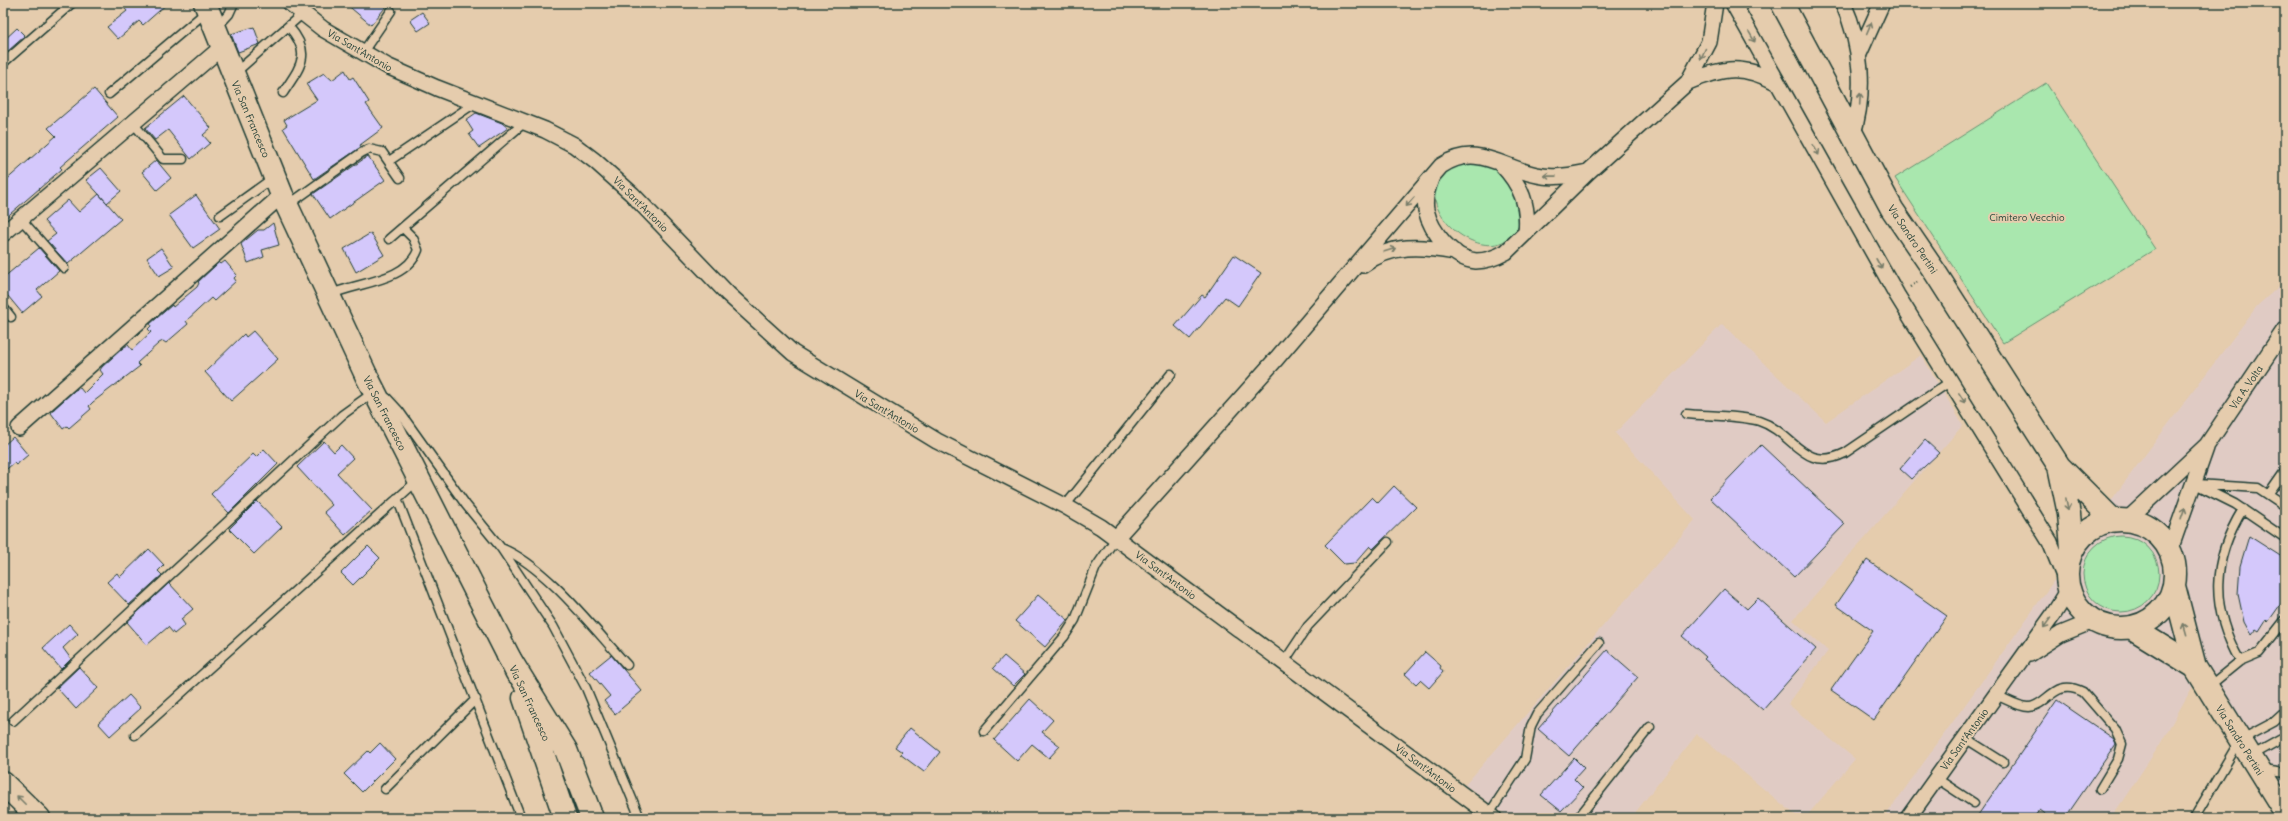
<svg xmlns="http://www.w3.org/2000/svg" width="2288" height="821" font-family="Delius,sans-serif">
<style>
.built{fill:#e0cbc4}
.green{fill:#a9e7ae;stroke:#649271}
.building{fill:#d4c8fb;stroke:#1f3d34}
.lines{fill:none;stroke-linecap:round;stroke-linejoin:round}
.service-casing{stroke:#1f3d34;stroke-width:11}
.minor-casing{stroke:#1f3d34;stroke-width:18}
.secondary-casing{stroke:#1f3d34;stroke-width:25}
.primary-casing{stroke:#1f3d34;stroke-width:25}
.trunk-casing{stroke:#1f3d34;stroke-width:25}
.path{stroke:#1f3d34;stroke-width:2.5;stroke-dasharray:1 3;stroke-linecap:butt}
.service{stroke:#e5ccad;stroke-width:8}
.minor{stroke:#e5ccad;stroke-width:15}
.secondary{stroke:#e5ccad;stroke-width:22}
.primary{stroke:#e5ccad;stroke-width:22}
.trunk{stroke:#e5ccad;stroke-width:22}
.oneway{stroke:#787d6a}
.labels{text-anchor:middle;stroke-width:4;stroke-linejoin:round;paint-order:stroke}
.street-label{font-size:10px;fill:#1f3d34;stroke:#e5ccad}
.park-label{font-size:10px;fill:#26463a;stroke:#e5ccad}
</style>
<rect width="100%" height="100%" fill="#e5ccad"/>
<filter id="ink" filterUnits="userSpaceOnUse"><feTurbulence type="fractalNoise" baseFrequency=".025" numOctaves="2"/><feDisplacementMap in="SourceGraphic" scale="8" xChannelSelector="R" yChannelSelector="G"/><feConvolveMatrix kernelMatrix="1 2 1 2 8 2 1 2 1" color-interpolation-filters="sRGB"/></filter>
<g filter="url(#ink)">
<path class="built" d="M2285 281V788L2206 663 2159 746 2111 818H1884L2118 491 2257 306Z
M1722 324 1826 422 1921 355 1963 425 1793 620 1828 651 1788 704 1855 759 1805 818H1799L1697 734 1631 818H1510L1465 785 1695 520 1615 433Z"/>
<path class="green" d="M2046 83 2155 249 2003 343 1895 178Z
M1464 160C1472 162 1481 163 1488 166 1497 169 1508 185 1514 192 1520 201 1520 211 1519 221 1519 227 1516 231 1512 235 1484 267 1413 213 1441 174 1445 168 1458 164 1464 160Z
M2083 574a38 38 0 1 1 76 0a38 38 0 1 1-76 0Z"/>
<path class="building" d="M120 3H168L143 25 139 21 118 39 107 27 127 11Z
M345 3H389L371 25Z
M422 12 430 23 418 31 410 20Z
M254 27 260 44 238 52 231 34Z
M17 28 25 36 8 51 3 46V41Z
M345 70 350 79 353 77 369 102 366 104 383 128 360 145 361 147 314 179 283 128 287 125 284 120 317 100 306 84 324 73 332 80Z
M94 89 118 117 60 167 62 169 3 220V183L56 136 48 128Z
M184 96 211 128 203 135 210 143 191 159 168 130 155 140 145 128Z
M476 113 502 123 508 128 479 148 469 134 473 131 466 120Z
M368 156 385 180 330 219 313 194Z
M156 160 171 178 157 190 142 172Z
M101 168 121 191 107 203 86 180Z
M99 194 121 219 68 264 47 241 56 234 44 221 68 200 79 212Z
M196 195 220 229 193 248 169 215Z
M273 223 279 245 262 250 264 257 248 263 241 244 258 230H264Z
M371 233 384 255 356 272 344 249Z
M39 248 59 271 37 290 42 296 22 313 3 290V278Z
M161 248 174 267 159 276 147 258Z
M1234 255 1261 273 1238 306 1225 297 1190 339 1175 326 1202 295 1205 297Z
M225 261 237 275 234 278 236 281 214 301 211 298 186 321 188 324 166 343 163 341 159 343 137 363 140 366 93 402 89 406 91 409 69 428 67 426 63 429 51 413 54 409 75 390 80 388 84 393 103 374 100 370 102 367 124 347 128 345 132 350 151 332 148 329 151 326 150 324 172 305 173 307 197 287 199 283 198 282 219 262 221 264Z
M253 331 278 359 231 401 205 372 244 334 246 337Z
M13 437 28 455 16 465 14 463 3 472V446Z
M1925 440 1939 453 1911 479 1900 469Z
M324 441 334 452 341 445 353 458 337 473 372 510 345 535 324 512 332 505 297 467Z
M1761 445 1845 524 1794 577 1710 498Z
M264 449 278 464 229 513 211 494 253 454 256 457Z
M1394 486 1416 507 1373 549 1370 546 1355 563 1344 564 1325 545 1372 497 1378 503Z
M257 501 282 527 254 554 229 529Z
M2249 536 2285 559V598L2268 622 2266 620 2259 631 2256 629 2251 635 2244 622 2238 594 2240 566Z
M368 546 380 558 353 585 341 573Z
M149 549 164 565 158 571 162 575 129 605 107 582 117 573 120 577Z
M1867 560 1947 616 1874 720 1831 690 1873 631 1836 605Z
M169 583 193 609 181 619 185 625 174 634 168 627 147 645 127 622Z
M1724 589 1747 609 1758 598 1816 649 1763 710 1704 659 1706 657 1682 636Z
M1038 595 1068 620 1045 647 1015 621Z
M69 624 78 634 63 648 71 659 61 669 43 648Z
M1607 650 1638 677 1569 756 1538 729Z
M1425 652 1441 666 1440 668 1443 672 1429 688 1420 680 1416 684 1405 674Z
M611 655 642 691 615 714 604 701 610 696 590 672Z
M1004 656 1025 674 1013 686 993 668Z
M79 667 98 688 76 709 57 688Z
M129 695 141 708 110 736 98 723Z
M1030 699 1053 720 1042 732 1060 746 1049 758 1032 744 1017 761 994 740Z
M2057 700 2114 739 2116 744 2065 818H2050L2039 810 2034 818H1976Z
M910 728 940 752 924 772 900 754 902 752 895 747Z
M380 743 395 759 362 792 344 774 368 751 370 753Z
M1574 758 1584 768 1574 779 1583 788 1561 811 1541 795Z"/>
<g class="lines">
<g class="service-casing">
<path id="service" d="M217 27 229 14 234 3
M363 52 391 11
M3 63 72 3
M235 73 302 14
M283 93C300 67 313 54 289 27
M109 94 206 12
M133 123 163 159H183
M389 161 475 103
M288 205 361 153 369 149 382 152 400 178
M220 216 273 178
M21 219 64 268
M389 239 525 122
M329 295C357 282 406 282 418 250L413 238 403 228
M3 307 11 317
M387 398 399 411 466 505 501 548 553 626 586 688 640 818
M1686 414C1708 416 1738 415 1759 421 1794 432 1803 474 1845 453L1951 381
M2193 483 2235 504 2285 538
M2197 484 2258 488 2285 506
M2269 494 2285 471
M397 498 521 818
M1065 506 1171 374
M2243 509C2211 561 2210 608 2240 661L2259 653 2285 620
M501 548C545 565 594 629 627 665
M1284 662 1308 626 1388 542
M2208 687 2240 661
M1996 695C2006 699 2018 707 2029 707 2048 706 2054 677 2083 692L2115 729 2122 744 2118 759 2100 789
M13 721 342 415 374 392
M984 731 1064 637 1075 620 1096 567 1116 538
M135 735 418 480
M1965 738 2003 762
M2251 756 2285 737
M2263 770 2285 773
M1936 778 1974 803
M385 789 476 699
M1489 814 1525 759 1531 726 1537 714 1599 643
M1578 818 1650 727
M2194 818 2240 740 2274 722 2285 712"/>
</g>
<g class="minor-casing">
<path id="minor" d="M290 3 323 29 387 66 437 88 545 130 574 145 595 161 632 194 728 294 793 353 937 441 1065 506 1101 527 1494 818
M1733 3 1897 295 2050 542 2066 581
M1843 3C1862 45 1866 93 1852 137
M1859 54 1882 3
M1688 82C1724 67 1743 64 1778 83
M1502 165C1521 185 1529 205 1526 233
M1431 179C1427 189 1424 199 1426 210 1431 232 1453 259 1476 261 1487 261 1497 257 1506 252L1588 172 1688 82 1709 42 1715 3
M3 234 222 47
M1363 265C1392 243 1421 246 1455 252
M19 428 282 195
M2127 520 2207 445 2285 329
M1116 538 1277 358 1441 166C1477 142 1501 168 1537 175 1554 179 1571 175 1588 172
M2170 550 2206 448
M2030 654 2061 634 2093 621
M1908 818 2053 615 2068 591"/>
</g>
<g class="secondary-casing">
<path id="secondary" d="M1782 3 1892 209 1935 272 2059 466 2113 520
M2059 466 2069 514 2072 548
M2067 574a54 54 0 1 1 108 0a54 54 0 1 1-108 0Z
M2174 586 2195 667 2285 812
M2132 628 2195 667"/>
</g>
<g class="primary-casing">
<path id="primary" d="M205 3 282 195 366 375 517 673"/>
</g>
<g class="trunk-casing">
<path id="trunk" d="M508 656 566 750 592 818
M524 698 565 818
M3 783 39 818"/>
</g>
<path class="path" d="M1910 287 1919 281"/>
<use href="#service" class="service"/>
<use href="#minor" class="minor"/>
<use href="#secondary" class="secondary"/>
<use href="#primary" class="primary"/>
<use href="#trunk" class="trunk"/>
</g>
<defs><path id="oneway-shaft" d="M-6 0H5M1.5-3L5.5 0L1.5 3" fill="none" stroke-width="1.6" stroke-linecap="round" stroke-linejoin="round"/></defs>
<g class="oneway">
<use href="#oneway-shaft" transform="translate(1869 28) rotate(-67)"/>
<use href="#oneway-shaft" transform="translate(1752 37) rotate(60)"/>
<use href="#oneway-shaft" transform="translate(1703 54) rotate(114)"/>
<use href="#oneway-shaft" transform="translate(1860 99) rotate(-87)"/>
<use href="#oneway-shaft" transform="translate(1816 150) rotate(61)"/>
<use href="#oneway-shaft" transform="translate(1550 176) rotate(-179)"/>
<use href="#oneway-shaft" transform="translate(1410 202) rotate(130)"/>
<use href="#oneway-shaft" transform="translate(1390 250) rotate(-17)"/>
<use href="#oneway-shaft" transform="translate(1879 264) rotate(61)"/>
<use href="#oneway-shaft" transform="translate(1962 398) rotate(58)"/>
<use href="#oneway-shaft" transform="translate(2067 504) rotate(79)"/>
<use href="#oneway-shaft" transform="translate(2183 513) rotate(-71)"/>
<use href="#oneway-shaft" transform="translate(2047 623) rotate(126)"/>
<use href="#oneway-shaft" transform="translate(2185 629) rotate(-106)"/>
<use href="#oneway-shaft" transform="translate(21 800) rotate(-135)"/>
</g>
</g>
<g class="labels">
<g class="street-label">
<text transform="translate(360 50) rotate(30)" y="4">Via Sant'Antonio</text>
<text transform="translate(251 119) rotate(67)" y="4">Via San Francesco</text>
<text transform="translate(641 204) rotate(45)" y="4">Via Sant'Antonio</text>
<text transform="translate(1913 239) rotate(56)" y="4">Via Sandro Pertini</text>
<text transform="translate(2246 387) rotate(-56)" y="4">Via A. Volta</text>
<text transform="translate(887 411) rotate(31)" y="4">Via Sant'Antonio</text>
<text transform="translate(385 413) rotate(63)" y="4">Via San Francesco</text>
<text transform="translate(1166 575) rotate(37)" y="4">Via Sant'Antonio</text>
<text transform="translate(530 703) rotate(65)" y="4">Via San Francesco</text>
<text transform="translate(1964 739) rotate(-54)" y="4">Via Sant'Antonio</text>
<text transform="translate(2240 740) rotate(58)" y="4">Via Sandro Pertini</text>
<text transform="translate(1426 768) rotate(37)" y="4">Via Sant'Antonio</text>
</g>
<g class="park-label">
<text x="2027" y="221">Cimitero Vecchio</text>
</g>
</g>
<rect width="2288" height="821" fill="none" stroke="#e5ccad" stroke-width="16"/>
<rect x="8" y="8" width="2272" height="805" fill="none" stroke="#1f3d34" stroke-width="1.5" filter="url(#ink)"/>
</svg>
